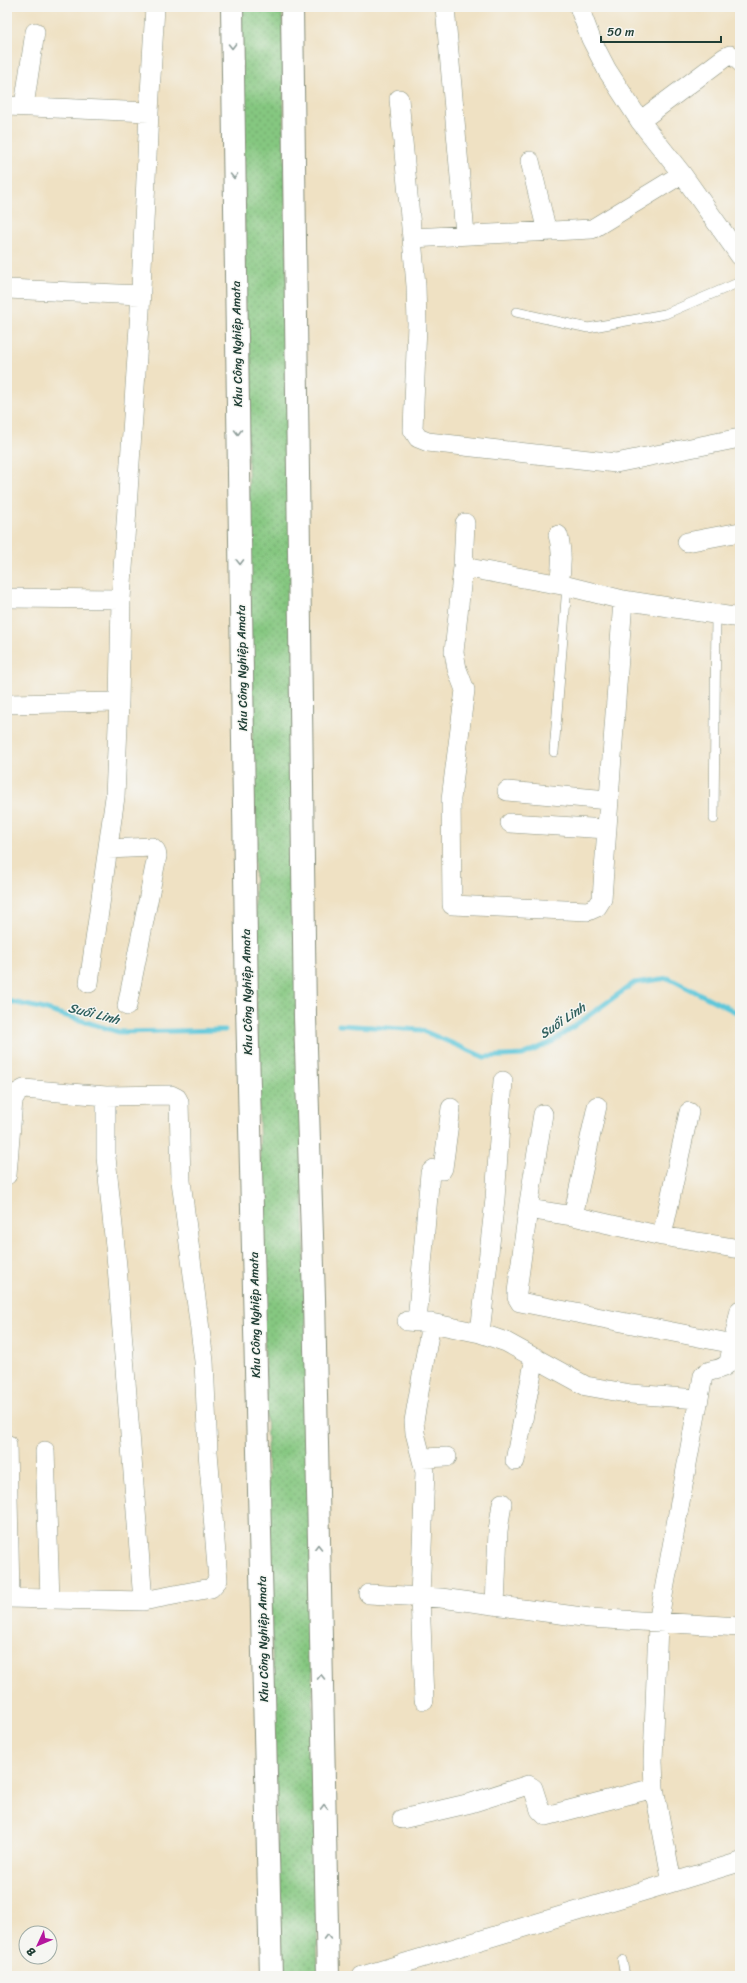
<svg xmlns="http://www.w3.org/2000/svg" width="747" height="1983" font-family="Sriracha,sans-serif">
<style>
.grass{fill:url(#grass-dots);stroke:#52825a}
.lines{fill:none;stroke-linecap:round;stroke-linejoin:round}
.stream{stroke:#5ec7da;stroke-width:5}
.service-casing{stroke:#878f7c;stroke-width:10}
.minor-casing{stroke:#878f7c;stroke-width:20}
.tertiary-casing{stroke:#878f7c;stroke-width:24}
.service{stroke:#fff;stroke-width:9}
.minor{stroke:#fff;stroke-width:19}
.tertiary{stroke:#fff;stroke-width:22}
.oneway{stroke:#8f9e9a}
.labels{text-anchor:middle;stroke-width:3;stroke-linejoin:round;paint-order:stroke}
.street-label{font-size:12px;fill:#1f3d34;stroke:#f6f6f2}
.water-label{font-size:13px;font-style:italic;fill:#2f605e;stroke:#f6f6f2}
</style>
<defs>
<pattern id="grass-dots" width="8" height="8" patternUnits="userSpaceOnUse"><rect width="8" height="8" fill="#85c780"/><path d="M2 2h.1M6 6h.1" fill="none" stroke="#6ca36a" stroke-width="1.8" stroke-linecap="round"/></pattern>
</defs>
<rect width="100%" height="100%" fill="#f6f6f2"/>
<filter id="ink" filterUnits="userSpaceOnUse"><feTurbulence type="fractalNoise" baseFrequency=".025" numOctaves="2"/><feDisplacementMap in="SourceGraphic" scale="8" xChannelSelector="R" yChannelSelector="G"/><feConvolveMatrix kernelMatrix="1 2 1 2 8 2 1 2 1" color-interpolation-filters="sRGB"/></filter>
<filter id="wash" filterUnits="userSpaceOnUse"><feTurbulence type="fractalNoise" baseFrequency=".012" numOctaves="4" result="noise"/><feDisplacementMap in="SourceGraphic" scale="16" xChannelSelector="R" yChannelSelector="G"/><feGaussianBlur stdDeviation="0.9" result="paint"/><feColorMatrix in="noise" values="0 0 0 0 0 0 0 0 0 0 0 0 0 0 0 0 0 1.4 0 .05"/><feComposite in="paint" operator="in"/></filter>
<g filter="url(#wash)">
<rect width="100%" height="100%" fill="#efe1c3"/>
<path class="grass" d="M241 7H282L318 1976H280L257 1036Z"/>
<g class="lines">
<path class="stream" d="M7 1001 40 1008 119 1032 225 1030
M339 1025 421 1030 484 1057 523 1055 552 1042 634 983 668 978 740 1014"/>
</g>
</g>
<g filter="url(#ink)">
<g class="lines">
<g class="service-casing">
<path id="service" d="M516 312 588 328 665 314 740 282
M554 752 567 586
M714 819 716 613
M622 1960 625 1976"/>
</g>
<g class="minor-casing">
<path id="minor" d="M445 7 465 234
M579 7 591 39 607 70 640 121 682 174 740 256
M399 99 412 238
M7 106 149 112 140 311 121 599 119 702 115 797 89 983
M24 106 35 32
M149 112 155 7
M640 121 724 58 730 55 737 58 740 62
M530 161 547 232
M682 174 592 229 412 238 416 286 417 324 413 430 418 438 428 442 616 463 740 438
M7 289 140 295
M465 523 463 567 454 652 457 669 465 690 451 799 452 905 588 911 597 907 602 899 623 600
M558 535C563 552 562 567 559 584
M687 542 740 532
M463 567 567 586 623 600 740 618
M7 598 121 599
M7 704 119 702
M507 791 608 800
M510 823 607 829
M108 849 152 847 156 851 157 856 127 1006
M106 1096V1157L117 1266 143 1601
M597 1106 573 1216 662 1236 740 1249
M7 1175 13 1100 17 1093 24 1089 106 1096 171 1095 177 1098 179 1102 181 1181 204 1361 208 1452 218 1580 211 1588 143 1601 7 1598
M528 1209 543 1114
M573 1216 528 1209 517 1292V1297L520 1302 734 1344
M662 1236 689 1112
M407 1321 431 1323 480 1333 506 1342 586 1386 631 1394 698 1399
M417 1322 430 1173 434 1169 442 1170 443 1168 451 1108
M480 1333 495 1199 503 1081
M7 1444 10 1598
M45 1451 50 1599
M422 1458 447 1457
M515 1461 535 1357
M369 1594 441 1598 590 1618 740 1627
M495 1605 498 1531 502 1503
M424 1700 420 1597 425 1472 415 1433 414 1421 431 1323
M402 1819 471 1803 528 1785 533 1788 540 1810 546 1816 654 1788
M672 1882 654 1788 653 1761 658 1623 703 1376C709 1367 721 1373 729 1362L740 1310
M362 1976 740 1862"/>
</g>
<g class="tertiary-casing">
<path id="tertiary" d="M232 7 247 1006 271 1976
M292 7 305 1017 314 1298 328 1976"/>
</g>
<use href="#service" class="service"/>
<use href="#minor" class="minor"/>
<use href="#tertiary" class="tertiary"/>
</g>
<defs><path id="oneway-chevron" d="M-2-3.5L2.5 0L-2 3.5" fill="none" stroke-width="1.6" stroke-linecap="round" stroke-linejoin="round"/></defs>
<g class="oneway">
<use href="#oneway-chevron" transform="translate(232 46) rotate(89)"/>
<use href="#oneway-chevron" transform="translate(234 176) rotate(89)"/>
<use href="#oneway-chevron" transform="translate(238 432) rotate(89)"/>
<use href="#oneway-chevron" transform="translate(240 562) rotate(89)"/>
<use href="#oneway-chevron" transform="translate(318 1547) rotate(-91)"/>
<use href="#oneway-chevron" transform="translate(321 1677) rotate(-91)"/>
<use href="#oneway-chevron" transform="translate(324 1807) rotate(-91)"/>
<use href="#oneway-chevron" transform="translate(327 1937) rotate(-91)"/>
</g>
</g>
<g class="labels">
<g class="street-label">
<text transform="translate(237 344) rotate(-91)" y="4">Khu Công Nghiệp Amata</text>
<text transform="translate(242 668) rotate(-91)" y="4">Khu Công Nghiệp Amata</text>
<text transform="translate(247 992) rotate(-91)" y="4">Khu Công Nghiệp Amata</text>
<text transform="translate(255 1315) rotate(-91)" y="4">Khu Công Nghiệp Amata</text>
<text transform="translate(263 1639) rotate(-91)" y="4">Khu Công Nghiệp Amata</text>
</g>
<g class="water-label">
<text transform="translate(94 1013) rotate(14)" y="5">Suối Linh</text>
<text transform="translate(562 1020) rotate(-34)" y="5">Suối Linh</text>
</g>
</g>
<rect width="747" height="1983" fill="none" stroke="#f6f6f2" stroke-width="24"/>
<g transform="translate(38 1945) rotate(226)"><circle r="19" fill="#f6f6f2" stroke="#a0aca6"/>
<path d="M0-3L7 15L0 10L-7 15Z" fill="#b5179e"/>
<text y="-6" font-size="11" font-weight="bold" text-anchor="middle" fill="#1f3d34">B</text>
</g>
<path d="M601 36v6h120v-6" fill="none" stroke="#1f3d34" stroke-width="2"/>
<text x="607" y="36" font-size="12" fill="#1f3d34" stroke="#f6f6f2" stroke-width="3" paint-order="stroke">50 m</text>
</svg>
